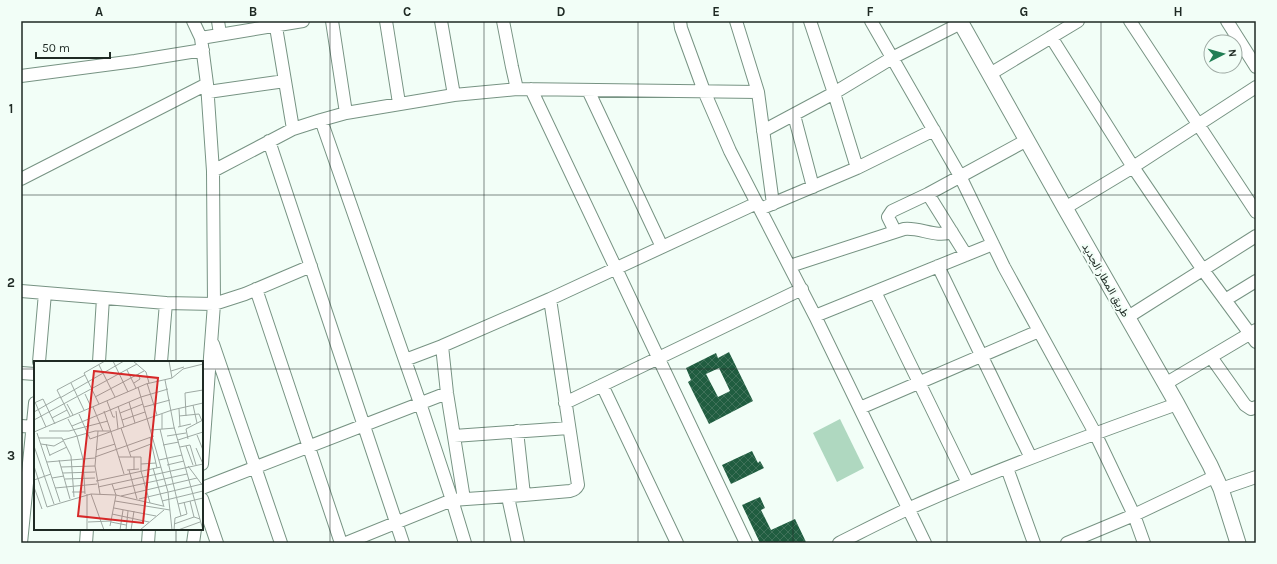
<svg xmlns="http://www.w3.org/2000/svg" width="1277" height="564" font-family="Karla,Vazirmatn,sans-serif">
<style>
.green{fill:#afd8c0}
.building{fill:url(#building-cross-hatch);fill-rule:evenodd}
.lines{fill:none;stroke-linecap:round;stroke-linejoin:round}
.minor-casing{stroke:#779383;stroke-width:14}
.tertiary-casing{stroke:#779383;stroke-width:17}
.minor{stroke:#fff;stroke-width:12}
.tertiary{stroke:#fff;stroke-width:15}
.grid{fill:none;stroke:#1f2a24;stroke-width:1;stroke-opacity:0.55}
.labels{text-anchor:middle;stroke-width:4;stroke-linejoin:round;paint-order:stroke}
.street-label{font-size:11px;fill:#1f2a24;stroke:#f2fef7}
.inset-road{fill:none;stroke:#9ea9a3;stroke-width:1}
.view{fill:#d62828;fill-opacity:0.15;stroke:#d62828;stroke-width:2}
.inset-edge{fill:none;stroke:#1f2a24;stroke-width:2}
.neatline{fill:none;stroke:#1f2a24;stroke-width:1.5}
.grid-label{font-size:13px;text-anchor:middle;font-weight:bold;fill:#1f2a24}
</style>
<defs>
<pattern id="building-cross-hatch" width="8" height="8" patternUnits="userSpaceOnUse"><rect width="8" height="8" fill="#205d40"/><path d="M0 0l8 8M0 8l8-8" fill="none" stroke="#3f7159"/></pattern>
</defs>
<rect width="100%" height="100%" fill="#f2fef7"/>
<path class="green" d="M840 419 864 468 837 482 813 433Z"/>
<path class="building" d="M729 352 753 401 709 424 688 382 691 380 686 368 716 353 718 358ZM719 368 730 391 718 397 706 374Z
M752 451 758 463 760 461 764 468 731 484 722 465Z
M760 497 765 508 761 510 771 530 795 519 806 542 803 543H760L742 505Z"/>
<g class="lines">
<g class="minor-casing">
<path id="minor" d="M193 21 201 38 207 84 213 171 214 304 202 464
M218 21 220 34
M275 21 293 129
M332 21 346 113
M386 21 399 103
M441 21 454 95
M503 21 512 67 517 89
M680 21 681 28 704 91 730 151 815 316 925 543
M736 21 758 92 773 204
M810 21 834 93 857 168
M871 21 960 176 1004 267 1095 433 1134 515 1144 543
M1130 21 1256 212
M1227 21 1256 67
M1051 37 1133 167 1203 270 1256 342
M201 38 303 21
M990 74 1078 21
M21 76 135 61 203 50
M531 89 746 543
M588 90 662 247
M208 92 285 81
M794 115 813 187
M321 120 420 403 452 500 465 543
M763 131 834 93 892 58 961 23
M269 141 403 543
M213 171 293 129 321 120 346 113 454 95 517 89 758 92
M21 179 207 84
M928 194 966 255
M1065 208 1133 167 1256 87
M760 209 857 168 934 130
M895 231 888 217 892 211 928 194 1027 140
M790 266 904 229C920 227 936 238 952 232
M938 266 1031 458
M256 289 341 543
M21 291 166 303 214 304 245 294 311 266
M875 292 968 483
M1225 300 1256 281
M815 316 993 244
M1128 317 1256 236
M213 344 281 543
M442 346 447 393 464 499
M1211 357 1245 405 1251 409 1256 407
M405 360 442 346 550 299 757 203
M39 362 45 293
M99 362 103 298
M161 362 166 303
M21 373 35 374
M1165 384 1256 330
M602 385 677 543
M565 403 802 289
M860 408 1039 331
M21 426 35 427
M517 431 524 495
M454 436 569 428
M1007 468 1034 543
M202 488 447 393
M1221 489 1256 477
M508 497 518 543
M202 499 217 543
M21 543 35 403
M86 543 87 529
M148 543 149 529
M193 543 195 529
M346 543 452 500 524 495 570 491C574 490 576 489 578 485L550 299
M839 543C863 531 886 519 910 508 997 469 1087 436 1177 404
M1067 543 1134 515 1216 476"/>
</g>
<g class="tertiary-casing">
<path id="tertiary" d="M961 21V23L1065 208 1177 404 1210 465 1221 489 1238 543"/>
</g>
<use href="#minor" class="minor"/>
<use href="#tertiary" class="tertiary"/>
</g>
<path class="grid" d="M176 21V362M330 21V543M484 21V543M638 21V543M793 21V543M947 21V543M1101 21V543M21 195H1256M21 369H35M202 369H1256M176 529V543"/>
<g class="labels">
<g class="street-label">
<text transform="translate(1106 280) rotate(60)" y="4">طريق المطار الجديد</text>
</g>
</g>
<g transform="translate(34 361)">
<rect width="169" height="169" fill="#f2fef7"/>
<path class="inset-road" d="M79 0 94 31M99 0 112 11 115 22M135 0 138 17M65 4 81 36M93 9 102 27M137 10 150 6M131 19 140 66 169 169M37 22 50 49M100 22 106 18 104 13M113 22 123 54M104 26 134 131 138 169M51 33 57 46M61 36 110 10M26 37 90 0M73 40 79 56H81M1 41 12 66M95 41 101 62M0 42 9 38 21 63M33 43 39 54M65 43 50 12 71 0M159 44 163 62M84 45 90 66M59 46 69 70M110 46 136 39M145 48 146 65M70 50 77 71M82 50 84 68M0 51 26 36M86 52 109 43M45 53 56 78 138 49 169 42M128 53V68M36 55 23 29 51 14M145 55 165 53 168 60M152 55 151 32 169 29M18 57 33 49M34 58 43 75 49 98M0 59 103 3M88 59 111 51M38 65 107 36 134 28M144 66 157 63M87 67 97 96M126 68 147 155M117 69 141 67M15 70H35L74 60M64 70 61 105 66 133M0 71 112 23 138 17 149 8 169 3M77 71 90 113M3 72 26 141M163 74 169 89M133 75 152 72M116 76 123 107M5 77H28L37 95 40 136M154 78 152 68 169 59M29 79 61 70H77M144 79 169 71M7 83 20 85 29 80M12 83 16 95M129 84 145 81M0 85 20 143M152 85 159 104M146 86 156 84 162 104M162 87 169 103M62 89 81 83M96 91 117 83M16 94 33 86M61 96 120 75M85 96H107V110L116 142M49 98 51 133M25 99 36 138M125 99 148 94M13 101 61 97M107 103 122 102M133 104 150 100M0 105 13 146 57 133 82 134 129 145M154 105 169 125M27 106 61 105M119 107 130 146M93 109 105 108M95 109 103 138M100 109V96M29 112 61 111M18 117 30 115M31 118 61 117M0 119 17 113M62 120 127 106M0 126 8 148M64 126 169 103M21 127 63 123M80 129 153 113M38 131H51M53 133V169M57 133 70 169M87 135 163 117M105 138 168 123M81 140 136 149M128 140 169 130M156 140 160 156M144 143 169 137M80 147 122 155M78 153 115 161M54 161 77 160M77 161 92 164M140 163 160 156 166 158M76 165 82 134 78 123M86 169 89 149M92 169 94 150M97 169 100 150M106 169 130 149M140 169 141 157 153 153 150 141M144 169 166 161"/>
<path class="view" d="M60 10 124 17 109 162 44 155Z"/>
<rect width="169" height="169" class="inset-edge"/>
</g>
<rect width="1277" height="564" fill="none" stroke="#f2fef7" stroke-width="44"/>
<g transform="translate(1223 54) rotate(84)"><circle r="19" fill="#f2fef7" stroke="#9ea9a3"/>
<path d="M0-3L7 15L0 10L-7 15Z" fill="#207e54"/>
<text y="-6" font-size="11" font-weight="bold" text-anchor="middle" fill="#1f2a24">N</text>
</g>
<path d="M36 52v6h74v-6" fill="none" stroke="#1f2a24" stroke-width="2"/>
<text x="42" y="52" font-size="12" fill="#1f2a24" stroke="#f2fef7" stroke-width="3" paint-order="stroke">50 m</text>
<rect x="22" y="22" width="1233" height="520" class="neatline"/>
<g class="grid-label">
<text x="99" y="16">A</text>
<text x="253" y="16">B</text>
<text x="407" y="16">C</text>
<text x="561" y="16">D</text>
<text x="716" y="16">E</text>
<text x="870" y="16">F</text>
<text x="1024" y="16">G</text>
<text x="1178" y="16">H</text>
<text x="11" y="113">1</text>
<text x="11" y="287">2</text>
<text x="11" y="460">3</text>
</g>
</svg>
